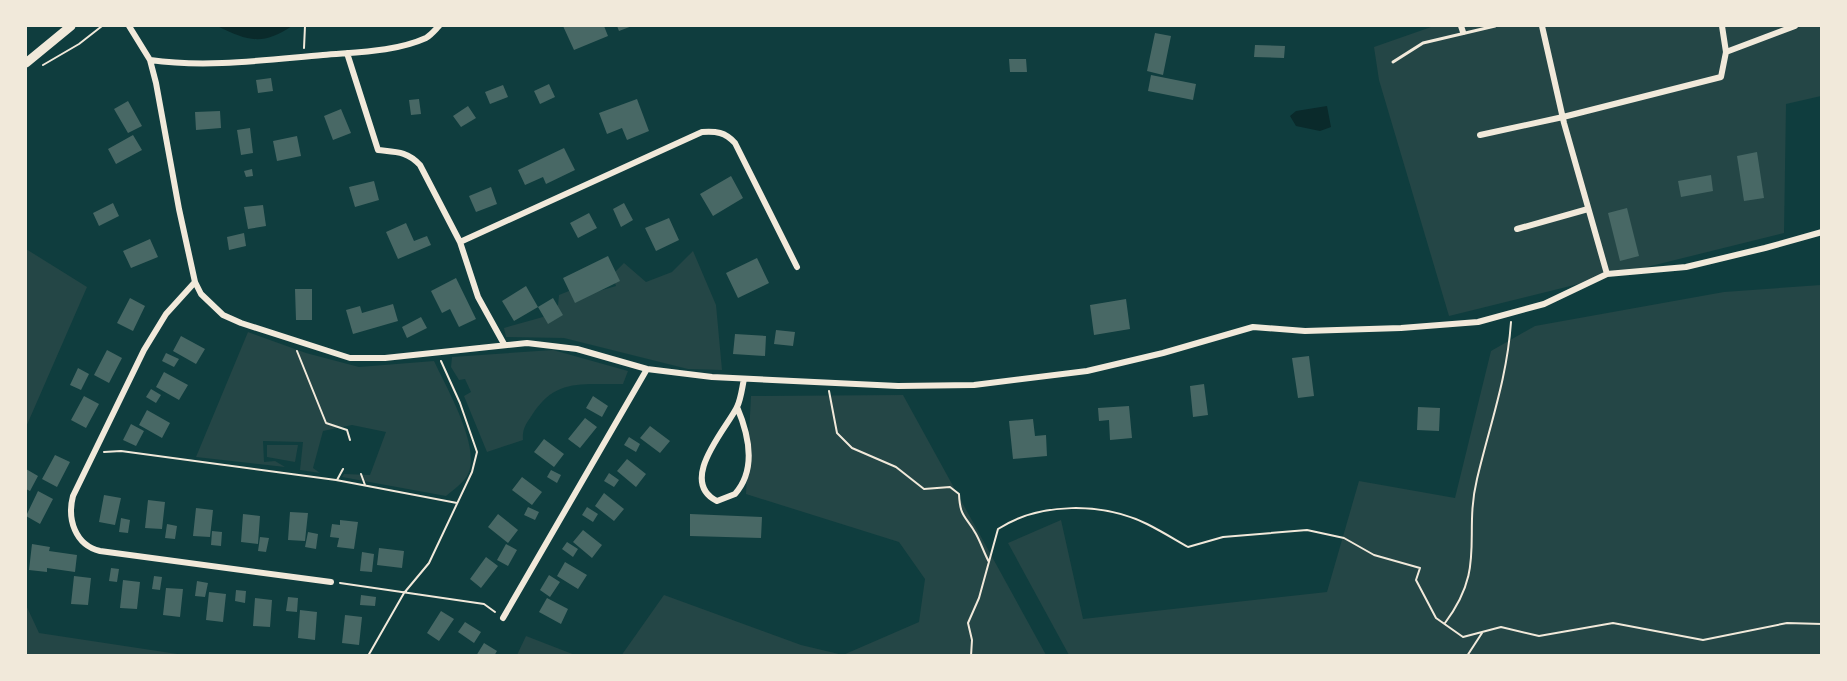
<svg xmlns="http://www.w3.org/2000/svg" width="1847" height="681" font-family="Rubik,sans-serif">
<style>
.green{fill:#244646}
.water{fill:#0a2a2b}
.building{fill:#486865}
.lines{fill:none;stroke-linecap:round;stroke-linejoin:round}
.path{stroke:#f1e9da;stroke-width:2}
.service{stroke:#f1e9da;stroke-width:3}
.minor{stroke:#f1e9da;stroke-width:6}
.secondary{stroke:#f1e9da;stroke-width:9}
</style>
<rect width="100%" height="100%" fill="#0f3d3e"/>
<path class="green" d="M1434 26H1821V96L1786 104 1784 233 1449 316 1379 80 1374 47Z
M26 249 87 287 26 427Z
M693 251 716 305 722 370 688 369 564 338 506 337 504 328 543 317 558 305 559 295 569 291 592 293 616 286 612 275 624 263 646 282 672 272Z
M1821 285V655H1069L1008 543 1061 520 1083 619 1327 592 1359 481 1455 498 1491 351 1535 326 1724 292Z
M248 332 306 353 359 367 434 361C446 387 483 450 467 476 462 484 453 490 446 496L342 477 344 474 370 475 386 432 352 425 323 431 313 468 320 473 300 470 303 442 263 441 264 462 275 461 285 467 196 457Z
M553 350 628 371 623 384C583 385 556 377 532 415 526 424 522 429 523 440L487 452 464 396 471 392 465 379 459 380 451 367 452 357Z
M903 395 1046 655 621 656 664 595 801 645 843 655 919 622 925 579 899 542 746 494 751 396Z
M267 445H298L295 462 267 457Z
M26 605 39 633 184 655H26Z
M526 636 575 655H517Z"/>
<path class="water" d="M217 26H216H292C262 46 248 41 217 26Z
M1327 106 1331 127 1320 131 1296 126 1290 116 1296 111Z"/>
<path class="building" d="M563 26H604L608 36 574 50Z
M617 26H632L619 31Z
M1155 33 1171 36 1163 75 1147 71Z
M1255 45 1285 46 1284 58 1254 57Z
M1009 59H1026L1027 72H1010Z
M1151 75 1196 84 1193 100 1148 91Z
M271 78 273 91 258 93 256 80Z
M549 84 555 97 540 104 534 91Z
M503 85 508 97 490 104 485 92Z
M419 99 421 114 411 115 409 100Z
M637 99 649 131 627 140 622 128 607 134 599 113Z
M128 101 142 126 128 133 114 109Z
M468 106 476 118 461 127 453 116Z
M341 109 351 133 333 140 324 116Z
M220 111 221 128 196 130 195 112Z
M250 128 253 153 241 155 237 130Z
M133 135 142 150 116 164 108 149Z
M297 136 301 156 277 161 273 141Z
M564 148 575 170 546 184 543 177 525 185 518 170Z
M1757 152 1764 198 1744 201 1737 156Z
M252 169 253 176 246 177 244 171Z
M1711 175 1713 191 1681 197 1678 181Z
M731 176 743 198 713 216 700 194Z
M374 181 379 200 355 207 349 187Z
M491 187 497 204 476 212 469 196Z
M113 203 119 216 99 226 93 213Z
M624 203 633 220 621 227 613 209Z
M263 205 266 226 248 229 244 207Z
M1627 208 1639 256 1620 261 1608 213Z
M589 213 597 228 578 238 570 223Z
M669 218 679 240 656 251 645 228Z
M406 223 414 241 427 236 431 245 398 259 386 232Z
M244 233 246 246 229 250 227 237Z
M150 239 158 257 131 268 123 251Z
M608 256 620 281 575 303 563 278Z
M757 258 769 283 738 298 726 273Z
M456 278 476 319 459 327 450 309 442 313 431 291Z
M526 286 538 307 553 298 563 315 548 324 538 307 514 321 502 301Z
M295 289H312V320H296Z
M130 298 145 306 133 331 117 323Z
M1126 299 1130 329 1094 335 1090 305Z
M393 304 398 321 353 334 346 310 360 306 362 313Z
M421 317 427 328 407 338 402 327Z
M776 330 795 332 793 346 774 344Z
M735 334 766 336 765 356 733 354Z
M181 336 205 349 196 364 173 351Z
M107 350 122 358 109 383 94 375Z
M166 353 179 359 174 367 162 361Z
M1309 356 1314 396 1298 398 1292 358Z
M78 368 89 374 81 390 70 385Z
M164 372 188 385 179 400 156 387Z
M1204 384 1208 415 1193 417 1190 386Z
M151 389 161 395 156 403 146 397Z
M84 396 99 404 86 428 71 420Z
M593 396 608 406 602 417 586 408Z
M1129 406 1132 438 1110 440 1109 420 1099 421 1098 408Z
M1418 407 1440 408 1439 431 1417 430Z
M147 410 170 423 162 438 139 425Z
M585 418 597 427 580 448 568 439Z
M1033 419 1035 436 1046 435 1047 456 1013 459 1009 421Z
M131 424 144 431 136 446 123 440Z
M650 426 670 441 660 453 640 438Z
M629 437 640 444 636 452 624 445Z
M544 439 564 454 554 467 534 452Z
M55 455 70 462 57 487 42 479Z
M627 459 646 474 636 487 617 471Z
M26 469 38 476 30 491 26 489Z
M551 470 561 475 557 483 547 477Z
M609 473 619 480 614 487 604 481Z
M522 477 542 492 532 505 512 490Z
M38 491 53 499 40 524 26 516Z
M604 493 624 509 614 521 595 506Z
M104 495 121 498 115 525 99 522Z
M148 500 165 502 162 529 145 528Z
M528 507 539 512 535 520 524 515Z
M587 507 598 514 593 522 582 515Z
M196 508 213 510 210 537 193 536Z
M290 512 308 513 305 541 288 540Z
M243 514 260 516 258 544 241 542Z
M498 514 518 530 508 543 488 527Z
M690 514 762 517 761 538 690 536Z
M121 518 130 520 128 533 119 532Z
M340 520 358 522 354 549 337 547 339 538 330 537 332 524 340 525Z
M167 524 177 526 175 539 165 538Z
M583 530 602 545 592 558 573 542Z
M212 531 222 532 221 546 211 545Z
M308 532 318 534 316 549 305 547Z
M260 537 269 538 266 552 258 551Z
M567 542 578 549 573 557 562 549Z
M32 544 50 547 49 551 77 555 75 572 47 568V572L29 570Z
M506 544 517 550 508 566 497 560Z
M379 548 404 551 402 568 377 565Z
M362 552 374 554 372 572 360 571Z
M486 557 498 566 481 588 470 579Z
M565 562 587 575 578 589 557 576Z
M111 568 119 569 117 582 109 581Z
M549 575 560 582 550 597 540 590Z
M74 576 91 578 88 605 71 604Z
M154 576 162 577 160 590 152 589Z
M123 580 140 582 137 609 120 608Z
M197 581 208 583 205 597 195 596Z
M166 588 183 589 180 617 163 615Z
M236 590 246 591 245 603 235 601Z
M209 592 226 594 223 622 206 620Z
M361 595 376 597 375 606 360 605Z
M288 597 298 598 297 612 286 611Z
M255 598 272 600 270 627 253 626Z
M547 598 568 609 561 624 539 612Z
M300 610 317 612 315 640 298 638Z
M441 611 454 619 439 641 427 633Z
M345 615 362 617 359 645 342 643Z
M465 622 481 632 474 643 458 632Z
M484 643 497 651 494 656H476Z"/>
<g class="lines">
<path class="path" d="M304 48 305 26
M43 65 79 44 102 26
M297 351 326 423 347 430 350 440
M829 391 837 433 852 448 896 467 924 489 950 487 959 494C960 518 966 516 976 534 981 543 984 553 989 562
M104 452 121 451 336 480 457 503
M361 474 365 485
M337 480 343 469
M340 583 484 604 495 612
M1445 623C1487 567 1463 537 1477 479 1490 424 1507 379 1511 322
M368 656 404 593 429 563 472 472 477 452 460 403 441 361
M971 656 972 640 968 623 979 598 998 529C1040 502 1102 502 1147 524 1161 531 1174 539 1188 547L1223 537 1307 530 1344 538 1374 555 1420 568 1416 580 1436 618 1463 637 1501 627 1539 636 1613 623 1703 640 1787 623 1822 624
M1467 656 1482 633"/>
<path class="service" d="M1393 62 1423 43 1495 26"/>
<path class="minor" d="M129 26 150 60 156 83 179 209 195 282 201 294 223 315 241 323 350 358H385L527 343 577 349 647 369 712 377 898 386 974 385 1087 371 1163 353 1253 327 1305 331 1401 328 1478 322 1544 304 1607 274 1686 267 1765 248 1822 232
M1461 26 1463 32
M1542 26 1564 123 1607 274
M1726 52 1795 26
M347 53 378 150C396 152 407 151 420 165L460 242 478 297 504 344
M150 60C207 68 265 60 323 55 356 52 395 52 426 38 431 35 435 30 439 26
M1480 135 1563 117 1721 77 1726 52 1722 26
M1517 229 1588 209
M460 242 702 132C716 131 725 132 735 143L797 267
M195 282 166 314 144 350 73 496C67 519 75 545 100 551L331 582
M737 407C749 435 757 469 735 494L717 501C677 481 727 428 737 407 741 399 742 388 744 379
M503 618 647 369"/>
<path class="secondary" d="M26 63 71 26"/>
</g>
<rect width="1847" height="681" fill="none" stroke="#f1e9da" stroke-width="54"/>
</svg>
